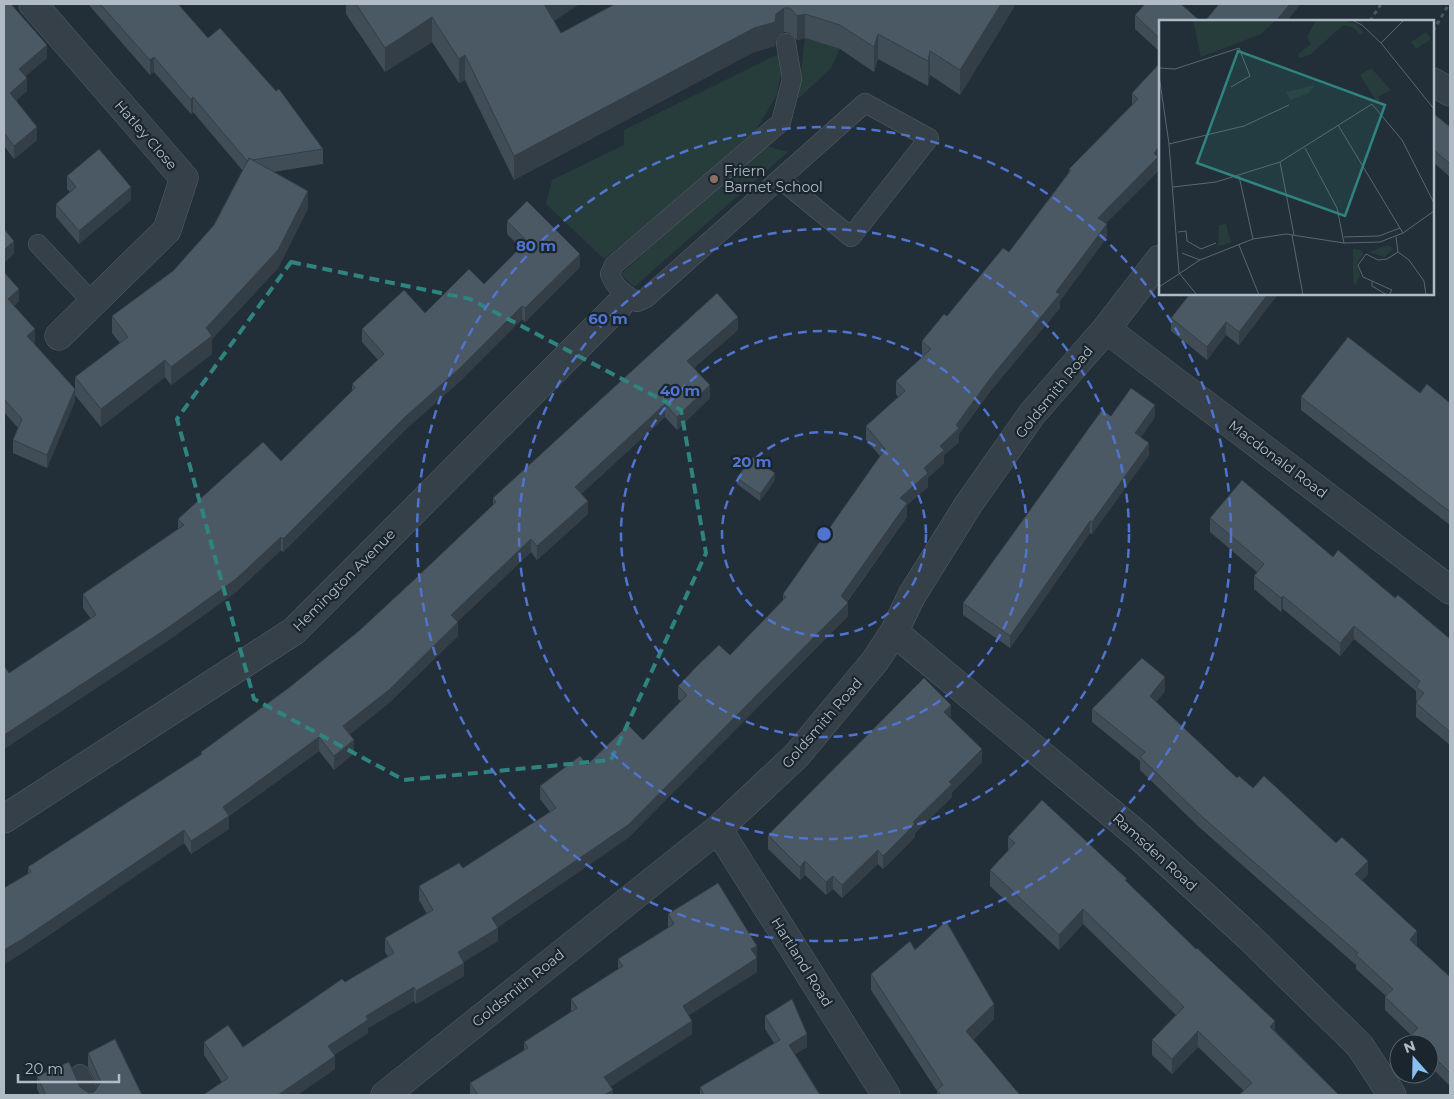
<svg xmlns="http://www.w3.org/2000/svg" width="1454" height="1099" font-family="Montserrat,sans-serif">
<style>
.green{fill:#273d3b}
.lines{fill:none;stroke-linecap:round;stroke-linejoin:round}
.lane-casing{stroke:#545e66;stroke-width:20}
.street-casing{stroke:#545e66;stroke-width:29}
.path{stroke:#465959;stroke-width:3;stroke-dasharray:4 4;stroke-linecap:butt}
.lane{stroke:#364048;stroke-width:19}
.street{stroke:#364048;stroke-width:28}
.wall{fill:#404d56}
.shaded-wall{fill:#343e46}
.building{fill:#4b5964;stroke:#343e46}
.marked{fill:none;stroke:#2f847f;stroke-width:4;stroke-dasharray:10 6;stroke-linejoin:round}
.ring{fill:none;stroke:#5174d1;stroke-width:2.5;stroke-dasharray:9 6}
.education-dot{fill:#8d6e63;stroke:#1b252d;stroke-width:2}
.labels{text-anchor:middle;stroke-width:4.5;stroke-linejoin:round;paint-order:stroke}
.street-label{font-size:14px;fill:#b1bbc5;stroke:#1b252d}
.poi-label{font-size:14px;fill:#b1bbc5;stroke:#1b252d;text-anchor:start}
.inset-road{fill:none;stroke:#5b6770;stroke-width:1}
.view{fill:#2f847f;fill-opacity:0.15;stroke:#2f847f;stroke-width:2.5}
.inset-edge{fill:none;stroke:#b1bbc5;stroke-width:2.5}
.centre{fill:#5174d1;stroke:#1b252d;stroke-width:2.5}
.ring-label{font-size:15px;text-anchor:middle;font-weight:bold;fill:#5174d1;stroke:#1b252d;stroke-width:4.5;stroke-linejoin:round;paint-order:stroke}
</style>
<rect width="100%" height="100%" fill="#222f38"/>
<path class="green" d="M805 38 840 49 831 68 798 99Z
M780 53 781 74 777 95 750 140 604 259 546 204 552 180 624 145V130Z
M764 145 788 152 634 287 621 274Z"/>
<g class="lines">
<g class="lane-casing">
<path id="lane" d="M780 179 851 237 929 138 865 103 646 298 637 302C625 295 615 288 610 274L614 265 781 122 792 79 786 43
M38 244 93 303
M80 1074 90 1095"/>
</g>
<g class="street-casing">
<path id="street" d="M33 4 184 178 167 230 59 336
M1433 82 1450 92
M1106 329 1450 590
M894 632 1139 836 1249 937 1360 1046 1392 1095
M4 819 294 631 619 305
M718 829 886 1095
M385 1095 718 829 797 755 875 661 894 632 912 595 968 505 1032 414 1106 329 1160 259"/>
</g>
<path class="path" d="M1370 21 1381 4
M1433 31 1449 4"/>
<use href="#lane" class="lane"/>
<use href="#street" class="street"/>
</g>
<path class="wall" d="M4 4 47 58 25 76 27 91 16 100 37 140 14 159 4 146Z
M88 4H178L208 38 323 149V164L273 172 308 208 278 268 212 339V354L171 385 165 377 101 427 75 395V401L47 468 13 453V440L18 428 4 412V272L19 301 14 306 35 341 34 343 75 389V377L120 343 112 333V316L173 271 214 225 243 171 193 112 191 114 154 72 150 75Z
M346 4H579L554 21 561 33 615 4H1016L960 95 930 75 928 86 878 59 874 72 840 49 805 38 797 40 790 33 784 32 776 39 775 46 754 52 514 180 465 80 459 83 432 42 385 72 346 14Z
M1135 15 1160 21V52L1135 29Z
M1160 63 1158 171 1106 223 1107 237 1060 301V308L992 389 959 434V442L944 455V463L928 478V487L907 505V517L847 602 848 616 628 838 498 927V941L463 962 464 976 416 1004 414 1001 368 1028V1033L334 1055 335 1069 297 1095H203L222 1082 204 1055V1042L243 1047 345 982 388 957 385 952V938L427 914 419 900V886L463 868 550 812 540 799V786L643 740 681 701 678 699V686L730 655 783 601V594L880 456 866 440V426L898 397 896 394V381L924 356 922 354V341L947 316 1009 252 1069 172V169L1132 105V93Z
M1433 113 1450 127V177L1434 163 1433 164Z
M67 176 131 200 79 244 56 217V204L70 192 67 189Z
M507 221 580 267 525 322 522 319 458 383 405 430 283 552 281 550 236 592 166 642 4 749V666L9 673 91 619 83 608V594L178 529V519L281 461 352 392V384L378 360 362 342V329L425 313 484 284 521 248 507 234Z
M1190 294H1278L1239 345 1226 335 1207 360 1171 331V318Z
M738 330 694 368 710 398 677 430 665 417 581 494 588 514 537 560 531 552 457 622 458 636 390 702 350 734 354 753 334 770 319 751 229 816V829L191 854 184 843 24 952 4 964V888L28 874V867L201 755V752L290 687 360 630 416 578 493 506V498Z
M1301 397 1450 403V525L1301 410Z
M1111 416 1155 417 1141 437 1149 455 1092 534 1090 533 1010 648 963 615V603Z
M737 478 775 480 760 501 737 484Z
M1210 518 1333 557 1395 598 1450 639V745L1416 717V703L1417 701 1416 700V691L1354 639 1340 656 1283 609 1281 612 1254 589V576L1257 572 1210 532Z
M1165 691 1156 702 1237 778 1253 788 1368 874 1362 880 1417 944 1416 946 1450 977V1086L1429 1065V1044H1411V1035L1385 1010V997L1386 996 1356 969V965L1199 827 1140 770V761L1092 722V709Z
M951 718 982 762 952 792V797L915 833V837L883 869 878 864 842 898 833 889 826 895 805 875 800 880 768 849V835Z
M1008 837 1127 882 1339 1095 1244 1091 1198 1047 1172 1074 1152 1055V1040L1176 1015 1083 924 1059 950 990 886V870L1008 851Z
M668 914 757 946V972L689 1015 692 1034 610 1087 613 1095H470V1083L524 1050V1042L571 1012V999L618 969V959L668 928Z
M915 950 994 1019 973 1040 1020 1095H937V1091L871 990V974Z
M765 1016 807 1047 795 1054 820 1095H700V1087L774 1043 765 1029Z
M88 1053 142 1095H40L37 1089V1076L80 1087 89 1093 94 1092 98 1087 88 1067Z"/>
<path class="shaded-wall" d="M543 4H579L543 28Z
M1001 4H1016L960 95V70Z
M1290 4H1301L1287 21H1276Z
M784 8V32L776 39 775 46 754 52 514 180V156L776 14Z
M805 14V38L797 40V16Z
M432 17V42L385 72V48Z
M878 34V59L874 72V47Z
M47 45V58L19 82V69Z
M930 51V75L928 86V61Z
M465 55V80L459 83V59Z
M154 57V72L150 75V60Z
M27 78V91L10 106V93Z
M193 97V112L191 114V100Z
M37 127V140L14 159V146Z
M1160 146V160L1158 162V171L1098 231V218Z
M1434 150V163L1433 164V151Z
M131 187V200L79 244V231Z
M308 191V208L278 268 212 339V354L171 385V367L206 328Z
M1107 224V237L1060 301V308L992 389 959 434V442L944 455V463L928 478V487L907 505V517L841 609V596L900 498 924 468 940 446 992 376 1056 292Z
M14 241V254L4 263V250Z
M580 254V267L525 322V308Z
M19 289V301L8 312V299Z
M1268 294H1278L1239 345V332Z
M522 306V319L458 383 405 430 283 552V539L405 417Z
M738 317V330L687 374V361Z
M1226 322V335L1207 360V347Z
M35 329V341L27 349V336Z
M165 360V377L101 427V409Z
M710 385V398L677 430V417Z
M75 389V401L47 468V455Z
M665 404V417L575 500V487Z
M1155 405V417L1135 445V433Z
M1149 443V455L1092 534V522Z
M775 473V480L760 501V494Z
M588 501V514L537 560V546Z
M1090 521V533L1010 648V636Z
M281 537V550L236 592 166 642 4 749V735Z
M531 539V552L451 628V615Z
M1283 596V609L1281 612V598Z
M848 603V616L628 838 492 931V918Z
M458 622V636L390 702 343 740V726Z
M1354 626V639L1340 656V643Z
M1165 677V691L1150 709V696Z
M951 705V718L944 712Z
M319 737V751L224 819 229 816V829L191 854V841L223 807Z
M354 740V753L334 770V756Z
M982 749V762L952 792V797L915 833V837L883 869V856L949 782Z
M184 830V843L24 952 4 964V950Z
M878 850V864L842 898V885Z
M805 861V875L800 880V867Z
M1368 861V874L1355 887V874Z
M833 876V889L826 895V882Z
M1083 909V924L1059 950V935Z
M498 928V941L458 965V952Z
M1417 931V944L1410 953V940Z
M757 946V972L683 1019V1006L751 949Z
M464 963V976L416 1004V991Z
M414 987V1001L368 1028V1033L328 1059V1046L366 1016Z
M994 1004V1019L966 1046V1031Z
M692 1021V1034L604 1091V1077Z
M1275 1021V1037L1270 1027Z
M1198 1031V1047L1172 1074V1059Z
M807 1034V1047L789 1058V1045Z
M335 1056V1069L297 1095H278Z
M613 1090V1095H604Z"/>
<path class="building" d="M4 4H11L47 45 19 69 27 78 10 93 37 127 14 146 4 133Z
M100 4H178L208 38 220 28 276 91 279 89 323 149 252 160 249 158 248 161H247L193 97 191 100 154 57 150 60Z
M356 4H544L561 33 615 4H1001L960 70 930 51 928 61 878 34 874 47 840 25 805 14 797 16 790 8H784L776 14 775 22 754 28 514 156 465 55 459 59 432 17 385 48Z
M1145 4H1181L1200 21H1160V39L1135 15Z
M1219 4H1290L1276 21H1205Z
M1160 63V146L1154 153 1158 157 1098 218 1107 224 1056 292 1060 294 992 376 956 425 959 428 940 446 944 450 924 468 928 473 900 498 907 503 841 596 848 603 628 825 492 918 498 928 458 952 464 963 416 991 414 987 366 1016 368 1020 328 1046 335 1056 278 1095H203L228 1078 204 1042 228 1025 243 1047 342 979 345 982 394 953 385 938 433 910 419 886 459 863 463 868 556 808 540 786 580 756 587 765 628 725 643 740 687 695 678 686 698 665 719 645 730 655 786 597 783 594 885 449 866 426 905 391 896 381 931 349 922 341 944 314 947 316 1003 248 1009 252 1071 170 1069 169 1138 99 1132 93Z
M1433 113 1450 127V164L1434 150 1433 151Z
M99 149 131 187 79 231 56 204 76 187 67 176Z
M249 158 308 191 278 250 206 328 212 336 171 367 165 360 101 409 75 377 128 337 112 316 173 271 214 225Z
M527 201 580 254 525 308 522 306 458 370 405 417 283 539 281 537 236 579 166 629 4 735V666L9 673 96 615 83 594 184 525 178 519 263 442 281 461 355 388 352 384 384 354 362 329 404 290 425 313 469 269 484 284 527 241 507 221Z
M4 229 14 241 4 250Z
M4 272 19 289 8 299 35 329 27 336 75 389 47 455 13 440 22 419 4 399Z
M717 293 738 317 687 361 710 385 677 417 665 404 575 487 588 501 537 546 531 539 451 615 458 622 390 689 343 726 354 740 334 756 319 737 223 807 229 816 191 841 184 830 24 938 4 950V888L31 872 28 867 202 754 201 752 290 687 360 630 416 578 496 502 493 498Z
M1190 294H1268L1239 332 1226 322 1207 347 1171 318Z
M1348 337 1420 393 1427 384 1450 403V512L1301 397Z
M1131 388 1155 405 1135 433 1149 443 1092 522 1090 521 1010 636 963 603 1102 410 1111 416Z
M752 457 775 473 760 494 737 478Z
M1242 480 1333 557 1338 550 1395 598 1398 595 1450 639V732L1416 703 1424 693 1416 687 1420 681 1354 626 1340 643 1283 596 1281 598 1254 576 1264 564 1210 518Z
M1142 658 1165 677 1150 696 1237 778 1239 776 1253 788 1264 776 1336 843 1342 837 1368 861 1355 874 1417 931 1410 940 1450 977V1073L1429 1052V1044H1421L1411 1035 1418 1028 1385 997 1393 989 1356 955 1358 953 1199 814 1140 757 1145 752 1092 709Z
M924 678 951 705 944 712 982 749 949 782 952 784 913 822 915 824 883 856 878 850 842 885 833 876 826 882 805 861 800 867 768 835Z
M1042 800 1127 879 1125 880 1196 949 1197 948 1275 1021 1270 1027 1339 1095H1239L1252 1083 1198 1031 1172 1059 1152 1040 1184 1007 1083 909 1059 935 990 870 1015 843 1008 837Z
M718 883 757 946 751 949 757 958 683 1006 692 1021 604 1077 613 1090 604 1095H478L470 1083 528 1048 524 1042 577 1008 571 999 623 966 618 959 674 924 668 914Z
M946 921 994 1004 966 1031 1020 1095H941L937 1090 943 1085 871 974 910 941 915 950Z
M792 999 807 1034 789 1045 820 1095H704L700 1087 780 1040 765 1016Z
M115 1039 142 1095H46L37 1076 69 1062 80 1087 89 1093 94 1092 101 1082 88 1053Z"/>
<path class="marked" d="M291 262 470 299 681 410 706 553 611 760 404 780 254 699 177 419Z"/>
<g class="ring">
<circle cx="824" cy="534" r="102"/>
<circle cx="824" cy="534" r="203"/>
<circle cx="824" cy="534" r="305"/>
<circle cx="824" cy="534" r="407"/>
</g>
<circle class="education-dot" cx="714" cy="179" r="5"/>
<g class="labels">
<g class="street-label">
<text transform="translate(146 135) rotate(49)" y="5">Hatley Close</text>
<text transform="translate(1054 392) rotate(-51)" y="5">Goldsmith Road</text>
<text transform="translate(1278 459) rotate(37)" y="5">Macdonald Road</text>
<text transform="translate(344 580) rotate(-45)" y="5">Hemington Avenue</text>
<text transform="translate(822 723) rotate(-49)" y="5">Goldsmith Road</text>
<text transform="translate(1155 852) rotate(42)" y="5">Ramsden Road</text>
<text transform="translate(802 962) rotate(58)" y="5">Hartland Road</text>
<text transform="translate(518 988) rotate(-39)" y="5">Goldsmith Road</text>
</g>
<g class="poi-label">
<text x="724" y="176">Friern<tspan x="724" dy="16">Barnet School</tspan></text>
</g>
</g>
<g transform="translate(1159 20)">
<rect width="275" height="275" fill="#222f38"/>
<path d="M34 0H117L102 14 42 37ZM157 0H184L197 4 205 12 201 15 195 8 184 5 151 35 140 38 139 34 152 24 148 17ZM267 12 272 19 257 29 252 22ZM212 48 232 70 219 77 221 80 218 82 201 55ZM156 65 150 73 131 80 127 72ZM67 204 72 223 59 226 60 205ZM229 225 235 229 225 237 210 232ZM194 229 202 230 204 234 198 243 201 255 197 265 194 263Z" fill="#273d3b"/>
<path class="inset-road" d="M193 0 203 5 222 23 275 89M222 23 245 0M0 48 16 49 80 28 91 56 72 67M0 55 10 124 20 253 38 275M179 105 244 213M10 124 85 106 130 85M146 128 178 188 185 223M121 142 135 215M80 156 94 219M14 167 57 162 121 142 213 84 243 120 275 183M19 212 27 211 28 221 42 229 57 223M133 215 144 275M185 217 220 216 241 208M237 217 239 232 250 240 265 261 267 275M80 225 100 275M23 233 41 240M207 234 199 245 204 257 233 270 230 275M207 234 219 240 228 239 239 232M213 262V266L228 275M0 267 41 240 94 219 127 214 185 223 221 222 244 213 275 191"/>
<path class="view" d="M79 31 226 85 186 196 38 143Z"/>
<rect width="275" height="275" class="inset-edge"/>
</g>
<circle cx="824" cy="534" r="8" class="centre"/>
<g class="ring-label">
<text x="536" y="251">80 m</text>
<text x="608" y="324">60 m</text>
<text x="680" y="396">40 m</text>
<text x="752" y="467">20 m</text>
</g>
<rect width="1454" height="1099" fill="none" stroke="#b1bbc5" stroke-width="10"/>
<g transform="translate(1414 1059) rotate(340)"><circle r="24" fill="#1b252d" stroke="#57616a"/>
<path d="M0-4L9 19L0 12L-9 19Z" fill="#89bff1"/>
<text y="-8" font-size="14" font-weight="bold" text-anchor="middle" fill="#b1bbc5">N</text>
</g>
<path d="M18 1074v8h101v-8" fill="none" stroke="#b1bbc5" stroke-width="2.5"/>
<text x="25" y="1074" font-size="15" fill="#b1bbc5" stroke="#1b252d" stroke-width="4" paint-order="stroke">20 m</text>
</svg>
